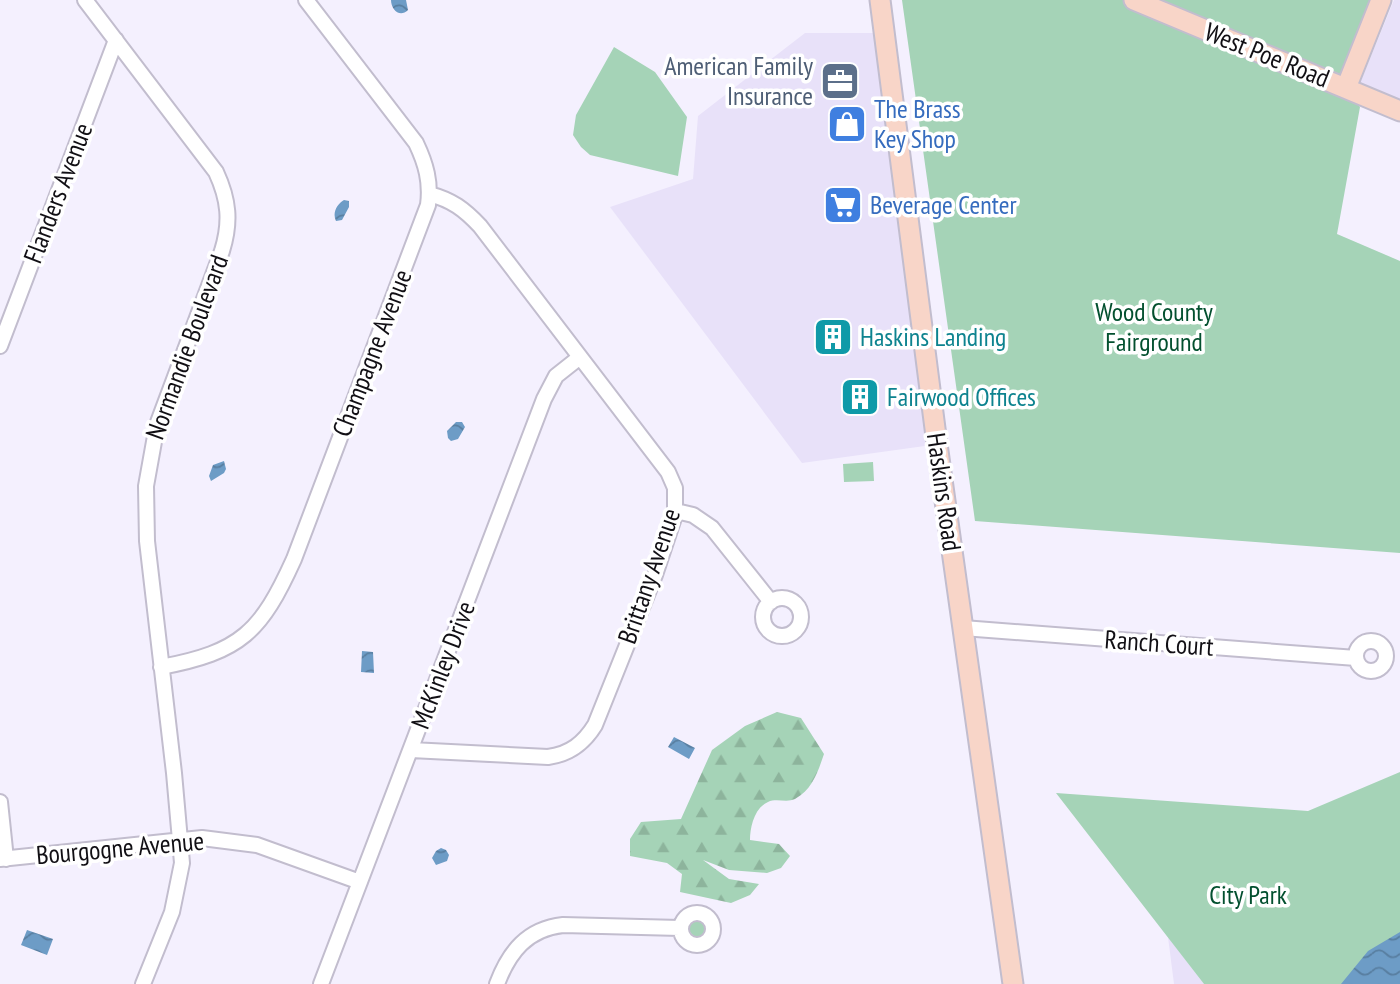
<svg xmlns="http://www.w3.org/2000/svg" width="1400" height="984" font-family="'PT Sans Narrow',sans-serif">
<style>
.built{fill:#e8e1f9}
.forest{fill:url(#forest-firs)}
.green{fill:#a5d3b7}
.water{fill:url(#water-waves)}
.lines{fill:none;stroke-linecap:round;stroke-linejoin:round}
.street-casing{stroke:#c2bdce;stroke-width:18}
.secondary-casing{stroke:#c2bdce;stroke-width:23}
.street{stroke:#fff;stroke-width:14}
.secondary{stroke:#f8d5c8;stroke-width:19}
.labels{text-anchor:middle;stroke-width:7;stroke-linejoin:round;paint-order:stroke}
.street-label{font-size:26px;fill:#110f14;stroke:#fff}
.service-label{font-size:26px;fill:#4e5e75;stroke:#fff;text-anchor:end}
.shop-label{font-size:26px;fill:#366cbe;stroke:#fff;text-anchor:start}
.park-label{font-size:26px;fill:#03502f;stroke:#fff}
.culture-label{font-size:26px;fill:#0d838f;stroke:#fff;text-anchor:start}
</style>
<defs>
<pattern id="forest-firs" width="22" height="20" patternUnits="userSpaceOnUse" patternTransform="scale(1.75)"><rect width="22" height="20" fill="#a5d3b7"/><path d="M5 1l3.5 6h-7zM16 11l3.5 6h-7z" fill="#8db49c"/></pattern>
<pattern id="water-waves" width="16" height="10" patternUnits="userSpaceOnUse" patternTransform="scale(1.75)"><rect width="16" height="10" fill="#6d9cc6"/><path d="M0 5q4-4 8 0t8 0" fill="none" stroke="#587ea0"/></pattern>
</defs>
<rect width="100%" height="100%" fill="#f4f0fe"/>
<path class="built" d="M1394 0H1400V100L1360 83Z
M805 33H878L932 445 802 463 610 207 693 179 698 116Z
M1168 937 1204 984H1174Z"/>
<path class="forest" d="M777 712 801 718 824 754C818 771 813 789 795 799 787 803 776 798 768 802 754 808 750 828 750 840L779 844 790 856 781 868 767 873 729 870 703 860 729 879 759 884 750 895 731 903 680 892 682 874 667 863 630 856V839L641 822 681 819 712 750 745 726Z"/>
<path class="green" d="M902 0H1381L1346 88 1360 107 1337 234 1400 261V553L975 521Z
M614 47 655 72 687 117 678 176 590 155 581 147 573 135 576 115Z
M873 462 874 481 844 482 843 464Z
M1400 772V984H1204L1056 793 1308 811Z
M689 928a9 9 0 1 1 18 0a9 9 0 1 1-18 0Z"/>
<path class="water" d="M391 0H406L408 10C400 18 391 10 391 0Z
M344 200 349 201V207L342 220 336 221C332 213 337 204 344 200Z
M456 422H462L465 427 458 439 451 441 448 438 447 431Z
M224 461 226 469 224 473 211 481 209 476 213 465Z
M362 651 373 652 374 673 361 672Z
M674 737 695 748 689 759 668 747Z
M441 848 446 850 449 855 447 861 436 865 432 858 436 851Z
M27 930 53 939 47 955 21 945Z
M1400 932V984H1341L1368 951Z"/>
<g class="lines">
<g class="street-casing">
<path id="street" d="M85 0 216 172C229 200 231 222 222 251L157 425 146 486 147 541 174 773 182 863 172 912 143 984
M0 346 116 40
M676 511 693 515 712 528 771 602
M763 617a19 19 0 1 1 38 0a19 19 0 1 1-38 0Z
M963 628 1356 658
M1356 656a15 15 0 1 1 30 0a15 15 0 1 1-30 0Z
M161 667C241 652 261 632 294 559L428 205C431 182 426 164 416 143L306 0
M411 750 548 757C570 754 584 743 595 725L655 575 675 515V488L668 472 480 226C464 209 452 200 429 194
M0 802 6 859
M0 859 202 838 257 845 360 882
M681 929a16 16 0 1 1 32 0a16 16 0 1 1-32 0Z
M321 984 544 399 556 376 580 357
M497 984C509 952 527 929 563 925L680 928"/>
</g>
<g class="secondary-casing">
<path id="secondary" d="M880 0 937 444 1013 984
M1134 0 1400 111
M1346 88 1381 0"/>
</g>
<use href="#street" class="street"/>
<use href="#secondary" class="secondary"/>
</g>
<defs>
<g id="office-square" transform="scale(2.0125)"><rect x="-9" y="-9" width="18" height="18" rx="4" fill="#5c6f8a" stroke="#fff"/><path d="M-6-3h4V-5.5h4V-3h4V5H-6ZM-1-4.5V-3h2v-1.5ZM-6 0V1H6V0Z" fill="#fff"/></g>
<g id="shop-square" transform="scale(2.0125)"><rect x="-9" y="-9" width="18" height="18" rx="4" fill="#3f7fe0" stroke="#fff"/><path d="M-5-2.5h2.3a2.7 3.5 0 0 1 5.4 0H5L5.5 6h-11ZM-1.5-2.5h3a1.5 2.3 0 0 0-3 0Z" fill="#fff"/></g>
<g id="supermarket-square" transform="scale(2.0125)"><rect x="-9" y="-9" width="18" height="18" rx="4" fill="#3f7fe0" stroke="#fff"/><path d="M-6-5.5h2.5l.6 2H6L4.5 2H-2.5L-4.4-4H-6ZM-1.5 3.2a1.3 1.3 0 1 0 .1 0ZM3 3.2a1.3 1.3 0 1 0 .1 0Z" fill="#fff"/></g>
<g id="building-square" transform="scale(2.0125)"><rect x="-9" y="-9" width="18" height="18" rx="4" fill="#0f9aa8" stroke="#fff"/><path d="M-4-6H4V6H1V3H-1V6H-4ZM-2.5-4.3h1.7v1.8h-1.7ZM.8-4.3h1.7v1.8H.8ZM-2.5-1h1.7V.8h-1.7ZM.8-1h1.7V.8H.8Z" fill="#fff"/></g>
</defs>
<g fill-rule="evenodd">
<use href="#office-square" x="840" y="81"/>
<use href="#shop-square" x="847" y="124"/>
<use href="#supermarket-square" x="843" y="205"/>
<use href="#building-square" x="833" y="337"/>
<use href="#building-square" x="860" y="397"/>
</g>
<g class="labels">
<g class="street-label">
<text transform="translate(1267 55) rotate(22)" y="9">West Poe Road</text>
<text transform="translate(58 193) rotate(-69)" y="9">Flanders Avenue</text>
<text transform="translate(187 347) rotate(-70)" y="9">Normandie Boulevard</text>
<text transform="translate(372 353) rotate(-69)" y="9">Champagne Avenue</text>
<text transform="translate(944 492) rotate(82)" y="9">Haskins Road</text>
<text transform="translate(649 576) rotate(-71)" y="9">Brittany Avenue</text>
<text transform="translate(1159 643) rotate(4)" y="9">Ranch Court</text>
<text transform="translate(443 665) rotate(-69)" y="9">McKinley Drive</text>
<text transform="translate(120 848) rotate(-5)" y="9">Bourgogne Avenue</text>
</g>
<g class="service-label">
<text x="813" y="75">American Family<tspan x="813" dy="30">Insurance</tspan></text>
</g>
<g class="shop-label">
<text x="874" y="118">The Brass<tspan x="874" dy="30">Key Shop</tspan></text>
<text x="870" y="214">Beverage Center</text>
</g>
<g class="park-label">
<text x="1154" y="321">Wood County<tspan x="1154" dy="30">Fairground</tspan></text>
<text x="1248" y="904">City Park</text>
</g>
<g class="culture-label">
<text x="860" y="346">Haskins Landing</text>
<text x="887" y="406">Fairwood Offices</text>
</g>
</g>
</svg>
